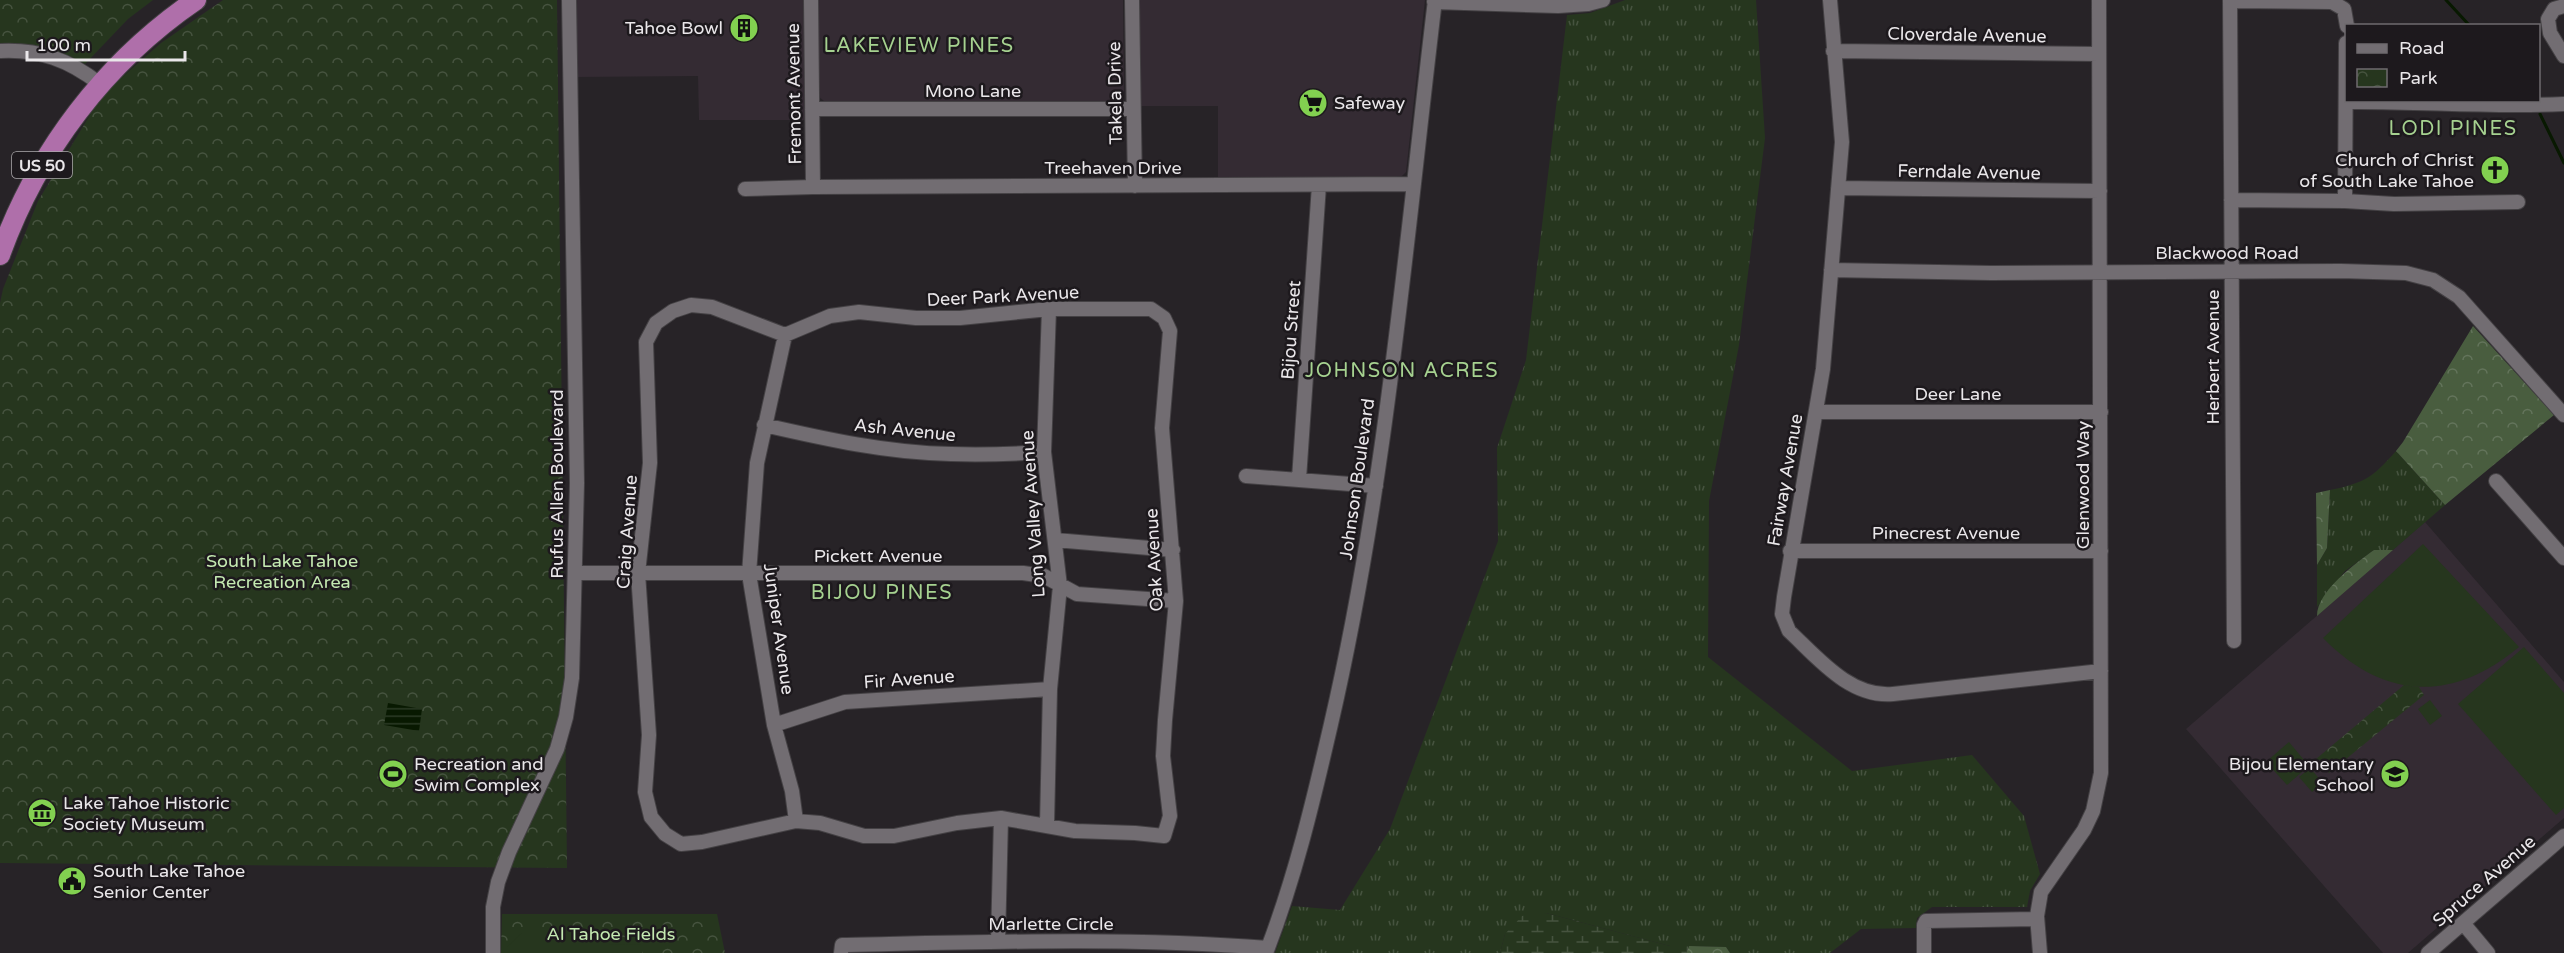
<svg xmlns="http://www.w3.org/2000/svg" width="2564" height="953" font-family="'Varela Round',sans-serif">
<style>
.built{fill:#342b33}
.grass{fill:url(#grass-tufts)}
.forest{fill:url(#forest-crowns)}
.wetland{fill:url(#wetland-marsh)}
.park{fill:url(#park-crowns)}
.garden{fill:#26361e}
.water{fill:url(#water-rules)}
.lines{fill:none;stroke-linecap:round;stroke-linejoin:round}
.stream{stroke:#081901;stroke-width:3}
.minor-casing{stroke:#444144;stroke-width:16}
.highway-casing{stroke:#444144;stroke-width:22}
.minor{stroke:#726d72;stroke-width:14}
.highway{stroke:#af6faa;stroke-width:20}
.labels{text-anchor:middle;stroke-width:5;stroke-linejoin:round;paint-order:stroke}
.shield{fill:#1d191d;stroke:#aca9ac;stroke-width:1.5}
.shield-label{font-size:16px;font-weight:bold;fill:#eae7ea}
.poi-label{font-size:18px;fill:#eae7ea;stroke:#1d191d;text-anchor:start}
.street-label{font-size:18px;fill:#eae7ea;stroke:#1d191d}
.park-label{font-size:18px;fill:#c4e9b1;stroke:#1d191d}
.neighbourhood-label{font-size:20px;letter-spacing:1.5px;fill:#a6d290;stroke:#1d191d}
</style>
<defs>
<pattern id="grass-tufts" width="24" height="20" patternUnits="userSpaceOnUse" patternTransform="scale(1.5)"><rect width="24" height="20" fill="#26361e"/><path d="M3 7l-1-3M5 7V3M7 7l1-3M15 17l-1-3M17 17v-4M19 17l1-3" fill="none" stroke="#46533f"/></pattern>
<pattern id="forest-crowns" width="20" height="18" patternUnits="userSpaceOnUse" patternTransform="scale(1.5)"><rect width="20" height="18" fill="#495d3f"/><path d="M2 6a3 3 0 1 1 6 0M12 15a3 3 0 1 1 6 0" fill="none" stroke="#63745b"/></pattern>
<pattern id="wetland-marsh" width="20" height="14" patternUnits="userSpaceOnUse" patternTransform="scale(1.5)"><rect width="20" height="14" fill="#26361e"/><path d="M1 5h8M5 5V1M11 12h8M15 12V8" fill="none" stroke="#46533f"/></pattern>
<pattern id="park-crowns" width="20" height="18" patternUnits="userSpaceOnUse" patternTransform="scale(1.5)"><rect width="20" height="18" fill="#26361e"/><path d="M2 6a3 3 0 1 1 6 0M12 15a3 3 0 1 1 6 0" fill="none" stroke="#46533f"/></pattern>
<pattern id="water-rules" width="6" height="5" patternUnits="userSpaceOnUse" patternTransform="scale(1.5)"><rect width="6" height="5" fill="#081901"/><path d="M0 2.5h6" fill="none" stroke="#2c3a26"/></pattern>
</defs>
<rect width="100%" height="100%" fill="#272327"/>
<path class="built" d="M576 0H804L806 120H699L698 76 577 77Z
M817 0H1123L1124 91 1122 97 1110 101H824L819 97 818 91Z
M1140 0H1425L1406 172 1402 176 1395 177H1218V106H1139Z
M2425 522 2564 682V818L2408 953H2383L2186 729Z"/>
<path class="grass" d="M1625 0H1756L1765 138 1739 345 1709 501 1708 657 1852 771 1972 755 2024 816 2040 874 2030 891 2027 907H1932L1917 918 1916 928 1861 929 1830 953H1730L1726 947 1670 946 1546 913 1505 934 1500 953H1275L1292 906 1340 910 1390 829 1498 541 1497 448 1526 360 1567 15 1590 13Z
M2396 451 2445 505 2393 550H2374L2345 571 2317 607V565L2327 548 2330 490C2365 483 2373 477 2396 451Z"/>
<path class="forest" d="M2473 326 2554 415 2445 505 2396 451 2403 442Z
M2330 490 2327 548 2317 565 2316 493Z
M2374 550H2393L2317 616C2317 591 2356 563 2374 550Z
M1689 946 1726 947 1730 953H1686Z"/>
<path class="wetland" d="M1546 913 1670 946H1689L1686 953H1500L1505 934 1522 916Z"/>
<path class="park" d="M0 0H153L128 19 85 64C58 49 31 45 0 44Z
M223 0H557L567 868 0 863V303L3 289 38 201 102 95 161 43Z
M2404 685 2419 687 2424 695 2329 773 2316 759Z
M502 914H717L725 953H501Z"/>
<path class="garden" d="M2423 544 2519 647C2452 703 2384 700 2323 638Z
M2524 647 2564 693V808L2556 815 2458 704Z
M2430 700 2442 716 2430 725 2418 709Z
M2289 742 2309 766 2287 785 2266 762Z
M2310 768 2323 783 2312 792 2299 777Z
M522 933H609V944L642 945V953H507V947Z"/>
<path class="water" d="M388 703 422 709 419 731 384 725Z"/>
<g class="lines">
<path class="stream" d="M2446 0 2470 26
M2540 114 2564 163"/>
<g class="minor-casing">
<path id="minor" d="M811 0 813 187
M1132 0 1135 186
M1830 0 1842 142 1823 369 1784 597 1782 614 1789 631C1818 658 1850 698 1893 694L2101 671
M2230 0 2234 641
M2230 1 2332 2 2344 9 2347 26
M1434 2 1558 6 1588 4 1603 0
M2564 6 2554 9 2548 19 2550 33 2564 56
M0 51C40 49 69 60 100 84
M1833 51 2099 54
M2346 102C2419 101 2491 108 2564 104
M812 109H1133
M1838 188 2100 191
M745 189 813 187 1414 184
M2231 200 2345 201 2394 204 2518 202
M2345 201 2346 43
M1831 270 1991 273 2341 271 2406 273 2433 280 2459 297 2564 415
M691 305 712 307 785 335 830 316 859 312 916 318H960L1049 309H1151L1164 318 1170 331 1162 428 1176 601 1165 720 1163 756 1170 816 1164 836 1135 833 1075 831 1001 818 957 823 894 836H864L820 823 796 821 702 842 681 844 665 834 651 817 645 792 649 735 638 573 650 463 646 342 656 323 673 311Z
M785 335 757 463 749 574 774 725 792 791 796 821
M1816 412H2101
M764 425C825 439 888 453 951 454 982 455 1013 454 1044 452
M1246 476 1376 486
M1299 479 1319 185
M2496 481 2564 558
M1055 540 1173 550
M1790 551H2101
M575 573H1023L1044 576 1077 594 1176 601
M774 725 845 702 1050 689
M1047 825 1050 689 1060 586 1044 452 1049 309
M2463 923 2488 953
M998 941 1001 818
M493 953V907L498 882 509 852 557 749 566 717 572 678 577 483 569 0
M841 953 842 945C984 942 1127 937 1268 948
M1266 953C1295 878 1313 802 1331 724 1386 486 1406 241 1435 0
M1924 953V925L1926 921 2037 919
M2040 953 2037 916 2041 892 2084 830 2093 811 2101 773 2099 0
M2428 953 2564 836"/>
</g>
<g class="highway-casing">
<path id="highway" d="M0 255C37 152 105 62 196 0"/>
</g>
<use href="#minor" class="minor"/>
<use href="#highway" class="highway"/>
</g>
<defs>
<g id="building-disc" transform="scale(1.5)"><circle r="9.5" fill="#82d050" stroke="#1d191d"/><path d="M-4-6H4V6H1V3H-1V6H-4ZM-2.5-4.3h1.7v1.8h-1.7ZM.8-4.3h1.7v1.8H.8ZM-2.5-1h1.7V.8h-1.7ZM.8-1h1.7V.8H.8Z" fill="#111"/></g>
<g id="supermarket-disc" transform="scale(1.5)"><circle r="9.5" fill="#82d050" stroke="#1d191d"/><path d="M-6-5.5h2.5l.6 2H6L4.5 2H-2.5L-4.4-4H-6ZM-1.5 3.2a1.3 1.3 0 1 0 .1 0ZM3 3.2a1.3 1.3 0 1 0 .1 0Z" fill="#111"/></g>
<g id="church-disc" transform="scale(1.5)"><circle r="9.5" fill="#82d050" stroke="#1d191d"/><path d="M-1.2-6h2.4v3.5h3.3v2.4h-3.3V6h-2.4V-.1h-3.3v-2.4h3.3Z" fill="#111"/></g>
<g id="stadium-disc" transform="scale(1.5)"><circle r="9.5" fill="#82d050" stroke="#1d191d"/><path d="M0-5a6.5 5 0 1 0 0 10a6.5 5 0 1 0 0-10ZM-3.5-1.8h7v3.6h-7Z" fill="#111"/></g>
<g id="school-disc" transform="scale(1.5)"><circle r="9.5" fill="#82d050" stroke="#1d191d"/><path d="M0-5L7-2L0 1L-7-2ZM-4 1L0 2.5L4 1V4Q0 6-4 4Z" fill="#111"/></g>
<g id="museum-disc" transform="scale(1.5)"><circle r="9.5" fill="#82d050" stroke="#1d191d"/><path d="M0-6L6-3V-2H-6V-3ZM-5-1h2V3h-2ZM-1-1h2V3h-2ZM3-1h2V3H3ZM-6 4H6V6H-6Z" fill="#111"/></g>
<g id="civic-disc" transform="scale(1.5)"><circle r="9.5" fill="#82d050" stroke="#1d191d"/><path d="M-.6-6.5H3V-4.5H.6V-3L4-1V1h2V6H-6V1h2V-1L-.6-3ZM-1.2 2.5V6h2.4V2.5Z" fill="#111"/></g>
</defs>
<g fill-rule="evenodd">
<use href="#building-disc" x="744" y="28"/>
<use href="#supermarket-disc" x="1313" y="103"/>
<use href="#church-disc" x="2495" y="170"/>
<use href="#stadium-disc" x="393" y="774"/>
<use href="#school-disc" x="2395" y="774"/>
<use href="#museum-disc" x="42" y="813"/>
<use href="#civic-disc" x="72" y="881"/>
</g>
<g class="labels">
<rect class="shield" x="12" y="152" width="60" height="26" rx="4.5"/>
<g class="shield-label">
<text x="42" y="171">US 50</text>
</g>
<g class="poi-label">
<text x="723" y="34" text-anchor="end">Tahoe Bowl</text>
<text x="1334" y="109">Safeway</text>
<text x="2474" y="166" text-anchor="end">Church of Christ<tspan x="2474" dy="21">of South Lake Tahoe</tspan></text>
<text x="414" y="770">Recreation and<tspan x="414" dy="21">Swim Complex</tspan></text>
<text x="2374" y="770" text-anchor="end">Bijou Elementary<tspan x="2374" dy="21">School</tspan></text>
<text x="63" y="809">Lake Tahoe Historic<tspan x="63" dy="21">Society Museum</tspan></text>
<text x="93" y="877">South Lake Tahoe<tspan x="93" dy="21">Senior Center</tspan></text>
</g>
<g class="street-label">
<text transform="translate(1967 35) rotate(1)" y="6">Cloverdale Avenue</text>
<text x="973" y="97">Mono Lane</text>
<text transform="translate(1115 93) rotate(-91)" y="6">Takela Drive</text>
<text transform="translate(794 94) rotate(-91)" y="6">Fremont Avenue</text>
<text x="1113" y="174">Treehaven Drive</text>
<text transform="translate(1969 172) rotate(1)" y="6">Ferndale Avenue</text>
<text x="2227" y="259">Blackwood Road</text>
<text transform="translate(1003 296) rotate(-3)" y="6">Deer Park Avenue</text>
<text transform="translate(1291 330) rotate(-86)" y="6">Bijou Street</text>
<text transform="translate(2213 357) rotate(-90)" y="6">Herbert Avenue</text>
<text x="1958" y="400">Deer Lane</text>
<text transform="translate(905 430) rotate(6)" y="6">Ash Avenue</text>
<text transform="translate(1357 479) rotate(-82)" y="6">Johnson Boulevard</text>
<text transform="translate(1785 480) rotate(-80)" y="6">Fairway Avenue</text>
<text transform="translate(557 484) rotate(-90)" y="6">Rufus Allen Boulevard</text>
<text transform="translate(2083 485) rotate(-90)" y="6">Glenwood Way</text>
<text transform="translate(1033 514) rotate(-94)" y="6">Long Valley Avenue</text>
<text transform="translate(627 532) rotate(-86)" y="6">Craig Avenue</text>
<text x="1946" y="539">Pinecrest Avenue</text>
<text x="878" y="562">Pickett Avenue</text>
<text transform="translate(1154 560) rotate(-93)" y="6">Oak Avenue</text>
<text transform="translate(779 629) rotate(82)" y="6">Juniper Avenue</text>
<text transform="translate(909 679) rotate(-4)" y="6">Fir Avenue</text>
<text transform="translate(2484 881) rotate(-41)" y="6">Spruce Avenue</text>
<text x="1051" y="930">Marlette Circle</text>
</g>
<g class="park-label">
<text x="282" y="567">South Lake Tahoe<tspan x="282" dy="21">Recreation Area</tspan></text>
<text x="611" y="940">Al Tahoe Fields</text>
</g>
<g class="neighbourhood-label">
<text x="919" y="52">LAKEVIEW PINES</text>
<text x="2453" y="135">LODI PINES</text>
<text x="1402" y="377">JOHNSON ACRES</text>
<text x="882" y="599">BIJOU PINES</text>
</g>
</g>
<rect x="2345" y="24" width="195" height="78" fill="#1d191d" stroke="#6f6b6f" stroke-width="1.5"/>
<rect x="2357" y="44" width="30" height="9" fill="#726d72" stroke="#6f6b6f" stroke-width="1.5"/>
<text x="2399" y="54" font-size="18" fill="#eae7ea">Road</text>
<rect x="2357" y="69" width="30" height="18" fill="url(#park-crowns)" stroke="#6f6b6f" stroke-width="1.5"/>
<text x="2399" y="84" font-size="18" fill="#eae7ea">Park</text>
<path d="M27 51v9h158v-9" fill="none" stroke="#eae7ea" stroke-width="3"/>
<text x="36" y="51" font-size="18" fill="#eae7ea" stroke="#1d191d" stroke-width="4.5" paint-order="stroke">100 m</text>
</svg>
